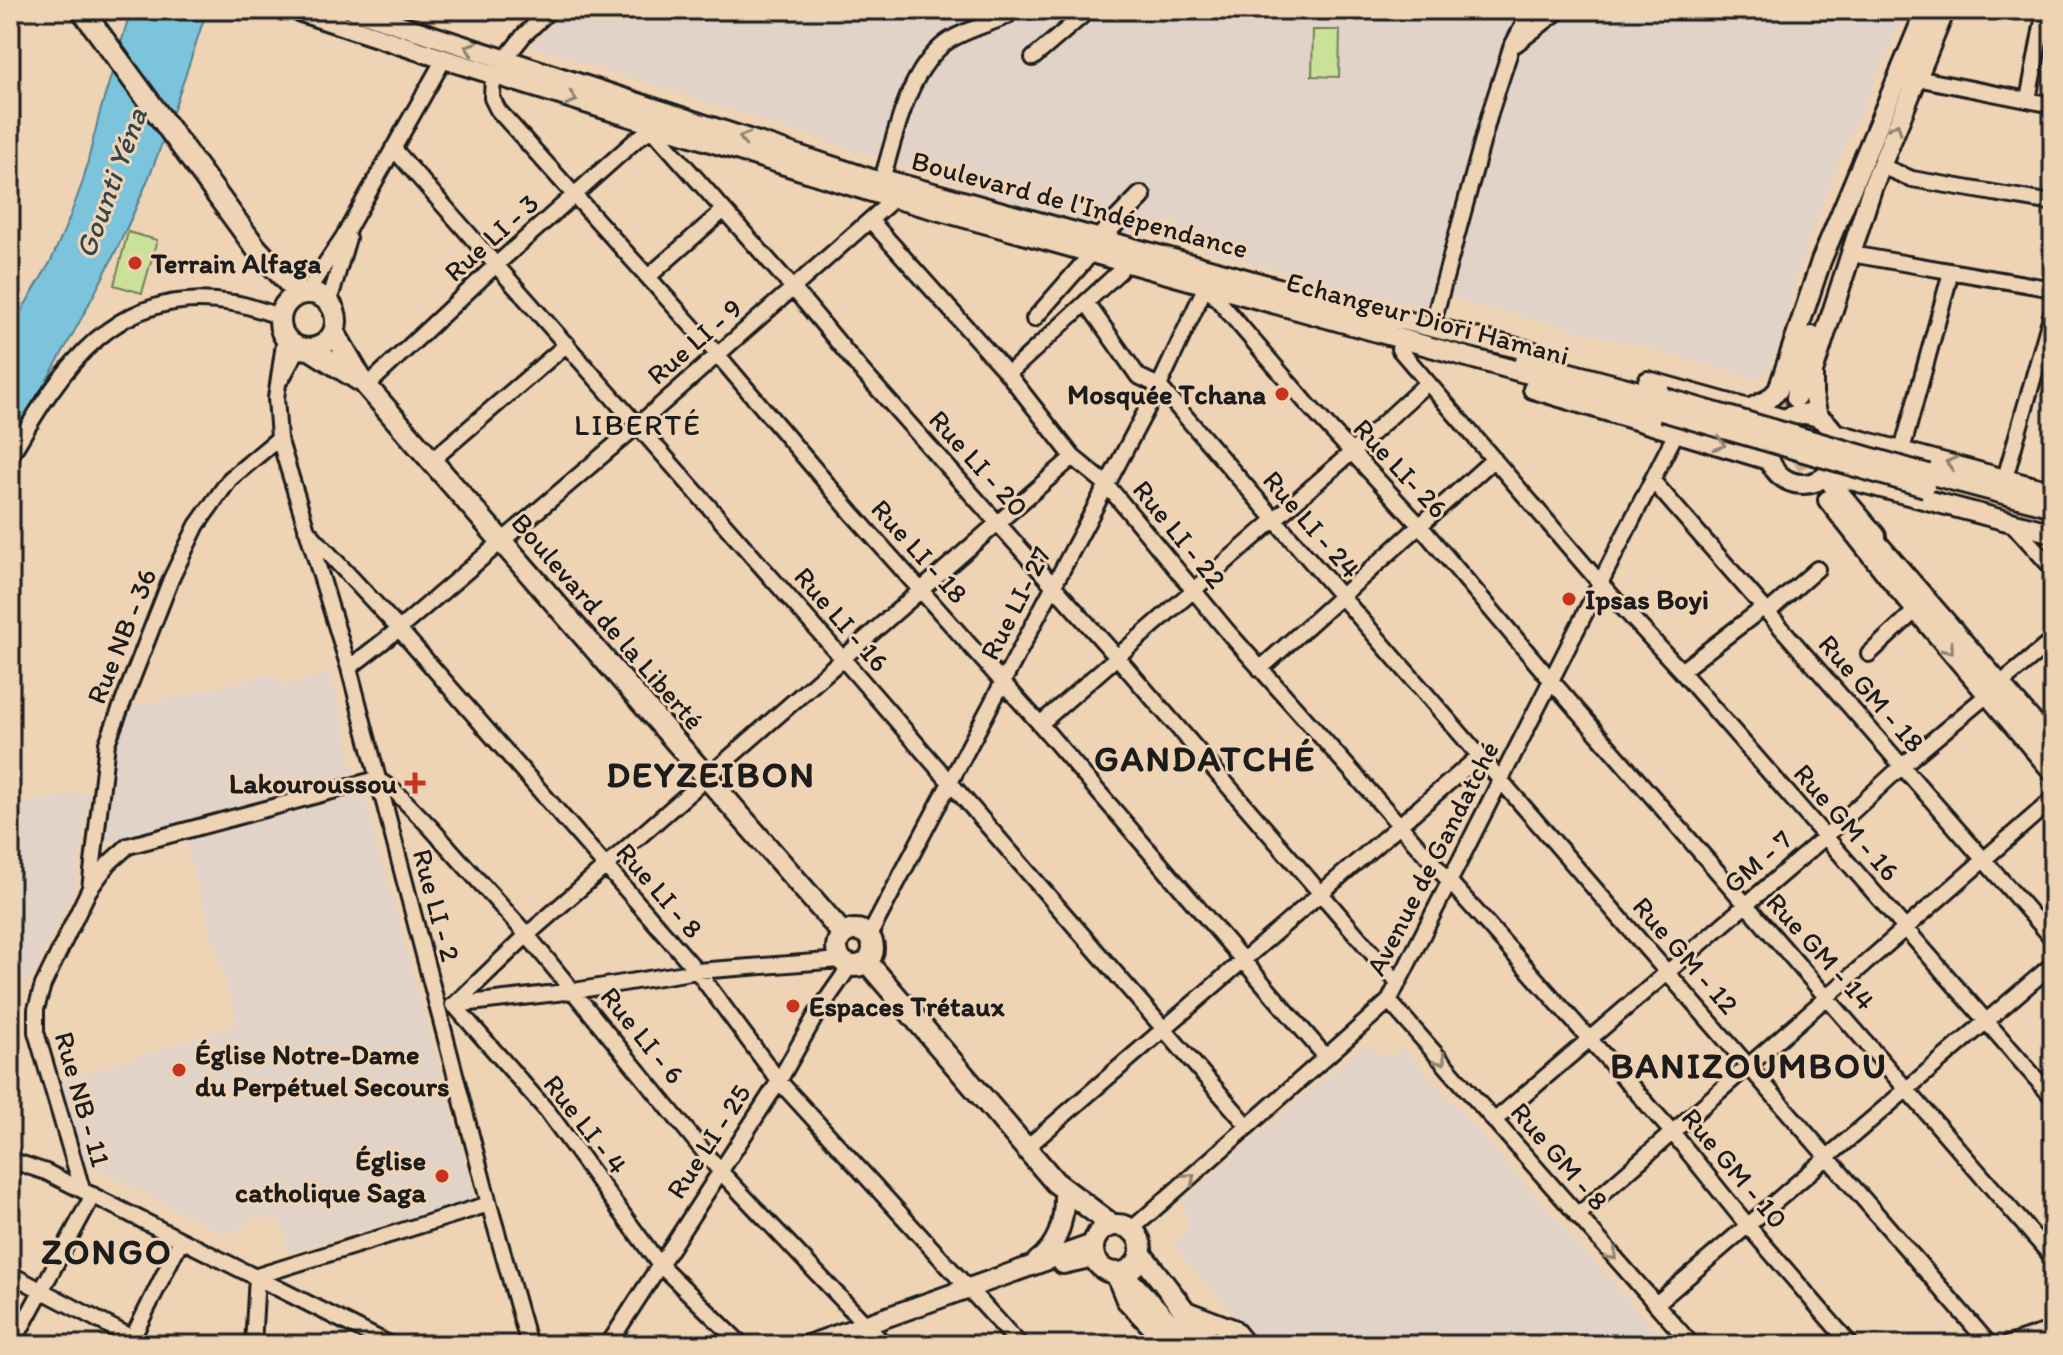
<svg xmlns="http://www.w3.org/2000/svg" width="2063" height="1355" font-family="Itim,sans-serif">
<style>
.built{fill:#e2d3c9}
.green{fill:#cae297;stroke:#737f5a;stroke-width:2}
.water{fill:#7bc4db;stroke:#55818f;stroke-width:2}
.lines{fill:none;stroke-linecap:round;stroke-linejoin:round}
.major-tunnel{stroke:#c4ae96;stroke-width:18;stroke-dasharray:18 9;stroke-linecap:butt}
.minor-casing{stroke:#1c1c1c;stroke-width:20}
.major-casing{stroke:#1c1c1c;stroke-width:24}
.highway-casing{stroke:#1c1c1c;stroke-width:26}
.minor{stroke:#eed3b5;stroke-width:14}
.major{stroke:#eed3b5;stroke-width:18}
.highway{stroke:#eed3b5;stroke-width:20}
.major-bridge-casing{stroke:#1c1c1c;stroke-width:24;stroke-linecap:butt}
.major-bridge{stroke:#eed3b5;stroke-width:18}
.oneway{stroke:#908170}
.poi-dot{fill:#c8321e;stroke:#eed3b5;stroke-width:3}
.labels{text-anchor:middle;stroke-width:6;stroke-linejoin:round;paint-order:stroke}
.street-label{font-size:28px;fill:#1c1c1c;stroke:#eed3b5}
.poi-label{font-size:28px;font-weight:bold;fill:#1c1c1c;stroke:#eed3b5;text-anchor:start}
.water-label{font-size:30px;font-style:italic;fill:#34464c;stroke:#eed3b5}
.neighbourhood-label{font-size:30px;letter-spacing:2px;fill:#1c1c1c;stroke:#eed3b5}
.district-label{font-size:36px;font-weight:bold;letter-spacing:2px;fill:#1c1c1c;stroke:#eed3b5}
</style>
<rect width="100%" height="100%" fill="#eed3b5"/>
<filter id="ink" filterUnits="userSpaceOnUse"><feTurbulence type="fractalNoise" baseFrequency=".0125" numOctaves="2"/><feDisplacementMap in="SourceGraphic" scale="16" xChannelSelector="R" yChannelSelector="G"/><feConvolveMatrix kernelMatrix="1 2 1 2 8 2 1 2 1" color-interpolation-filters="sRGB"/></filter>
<g filter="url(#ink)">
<path class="built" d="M571 10H1906L1838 165 1800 264 1785 325 1768 374 1761 372 1758 380 1629 343 1462 302 1459 299 1432 290 1426 309 1205 251 1172 220 1121 237 531 46 551 25Z
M331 672 355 773 106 843 101 836 107 769 125 709 271 674 284 686Z
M352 789 364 796 474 1195 469 1200 289 1252 281 1223 275 1217 260 1220 255 1216 227 1235 81 1161 61 1081 238 1024 184 838Z
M90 792 75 889 31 978 10 988V804Z
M1365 1044 1388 1059 1404 1048 1668 1345H1260L1174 1246 1186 1233 1189 1217 1181 1201Z"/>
<path class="green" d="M1313 30H1340L1339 77 1312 76Z
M128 232 157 240 142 293 114 285Z"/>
<path class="water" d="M131 10H207C188 66 171 123 149 177 111 270 62 356 10 442V330L51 261 69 219 83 181 100 112Z"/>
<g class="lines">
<path class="major-tunnel" d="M1788 398C1790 446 1802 462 1828 500"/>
<g class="minor-casing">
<path id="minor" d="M1516 44 1560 10
M1033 58 1089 10
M505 59 524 35 550 10
M493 74 492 98 498 110 717 354 851 512 1040 724 1326 1057
M1916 78 2053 105
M2028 100 2045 10
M653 130 793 288 861 370 1117 657 1398 983
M393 148 843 659 1248 1126
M1881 166 1912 179 2053 203
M882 179C896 135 906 75 944 44 961 31 987 25 1007 16
M871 221 1008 374 1073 457 1106 484 1228 632 1672 1132 1748 1226 1851 1345
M1851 254 2053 289
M648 277 724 210
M306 293 344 236 444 59
M1213 294 1309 406 1421 527 1550 679 2053 1258
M329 302 348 238
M1086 302 1138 376 1159 386C1434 707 1713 1025 1990 1345
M1034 319 1085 261
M1432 326 1491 110 1511 48 1531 10
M285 337 276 398 279 438 349 668 489 1204 529 1345
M1399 349 1600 583 1681 671 2053 1098
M1008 374 1120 271
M282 378 299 347
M367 386 497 264 637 139 649 131 659 128
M1902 450 1951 272
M10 457C61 369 115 283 233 303 249 305 264 312 280 316
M431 461 567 344
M2005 478 2053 309
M1652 480 2053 939
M2009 520 2053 569
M306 529 399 629 697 971 779 1081 1020 1345
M1768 612 1817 569
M1869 654 1916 610
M349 668 399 629 638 425 888 204
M1260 669 1494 459
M1681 671 1763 608
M1040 724 1352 452 1427 383
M90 889 107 743 171 579 197 525 230 479 279 438
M869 936 1159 386 1203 292
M1389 1001 1692 1345
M453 1005 574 991 697 971 841 960
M1494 1121 1825 837 1902 766 2053 640
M1025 1149 1477 758
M10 1160 46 1172 391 1345
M82 1189 36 1032V1009L43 985 89 890 109 863 128 846 377 779 395 791 431 828 527 935 719 1170 885 1345
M1577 1216 2053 799
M1132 1229 1389 1001 1677 431
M10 1274 146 1345
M257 1276 489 1204
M1656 1304 2053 964
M130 1343 181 1240
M12 1345 93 1195
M253 1345 257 1276
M608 1345 779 1081 816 1015 850 966
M742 1345 659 1264 548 1112 454 1005 527 935 1073 457
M2006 1345 2053 1329"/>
</g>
<g class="major-casing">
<path id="major" d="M295 10 444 59 868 191 1662 411
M354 10 899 188
M890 181 1340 305 1546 355
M1101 237 1141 196
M1525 361 1665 398
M1648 381 1784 419
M1533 389 1768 460
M1796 398 1798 380 1812 336
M1749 409 1769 399 1778 390 1821 261 1926 10
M1768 449a35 35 0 1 1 70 0a35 35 0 1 1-70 0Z
M1818 417 1813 394V372L1872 188 1945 10
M1834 433 2053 492
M1828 474 2053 533
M1928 474 2053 507
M1825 476 1876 536
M1828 500 1899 590 2053 772
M1866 530 2053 745
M1037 1261C1058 1245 1064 1223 1064 1197
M1063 1264 1094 1257
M1115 1273 1126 1300 1169 1345
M1183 1310 1233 1329 1246 1345
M808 1345 1093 1244"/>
</g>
<g class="highway-casing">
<path id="highway" d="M82 10 256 248 299 294
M280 321a28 28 0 1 1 56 0a28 28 0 1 1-56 0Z
M334 332 363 382 843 934
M310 349 359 380
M837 948a18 18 0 1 1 36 0a18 18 0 1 1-36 0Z
M867 962 1055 1182 1112 1225
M1093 1249a24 24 0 1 1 48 0a24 24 0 1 1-48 0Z
M1141 1254 1211 1345
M1122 1273 1190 1345"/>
</g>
<use href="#minor" class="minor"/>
<use href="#major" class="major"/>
<use href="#highway" class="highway"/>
<g class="major-bridge-casing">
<path id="major-bridge" d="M1665 398 1928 474
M1662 411 1925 487"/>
</g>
<use href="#major-bridge" class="major-bridge"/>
</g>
<defs><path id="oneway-chevron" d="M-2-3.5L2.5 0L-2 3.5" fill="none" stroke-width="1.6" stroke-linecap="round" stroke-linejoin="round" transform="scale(2)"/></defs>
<g class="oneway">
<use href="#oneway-chevron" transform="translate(470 48) rotate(-162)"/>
<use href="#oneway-chevron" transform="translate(572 99) rotate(18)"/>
<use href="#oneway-chevron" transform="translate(1896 128) rotate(-68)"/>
<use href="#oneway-chevron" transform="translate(744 138) rotate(-162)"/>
<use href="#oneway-chevron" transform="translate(1720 444) rotate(16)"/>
<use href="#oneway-chevron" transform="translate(1951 463) rotate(-165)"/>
<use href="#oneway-chevron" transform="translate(1949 649) rotate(50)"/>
<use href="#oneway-chevron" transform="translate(1441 1060) rotate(49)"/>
<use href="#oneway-chevron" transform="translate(1190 1178) rotate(-42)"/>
<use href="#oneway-chevron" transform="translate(1612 1255) rotate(49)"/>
</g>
</g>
<g class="poi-dot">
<circle cx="135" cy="263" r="8"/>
<circle cx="1282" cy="394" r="8"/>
<circle cx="1569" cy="599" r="8"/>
<path d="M411 771h8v8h8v8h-8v8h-8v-8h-8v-8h8z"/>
<circle cx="793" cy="1006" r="8"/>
<circle cx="179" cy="1070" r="8"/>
<circle cx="442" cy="1176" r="8"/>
</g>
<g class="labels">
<g class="street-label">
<text transform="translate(1080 204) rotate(15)" y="10">Boulevard de l'Indépendance</text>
<text transform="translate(491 237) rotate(-42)" y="10">Rue LI - 3</text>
<text transform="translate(1428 318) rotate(15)" y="10">Echangeur Diori Hamani</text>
<text transform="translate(694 341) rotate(-41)" y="10">Rue LI - 9</text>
<text transform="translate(979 463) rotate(48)" y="10">Rue LI - 20</text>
<text transform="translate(1401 468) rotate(47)" y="10">Rue LI- 26</text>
<text transform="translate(1312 524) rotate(49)" y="10">Rue LI - 24</text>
<text transform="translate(1180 534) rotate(51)" y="10">Rue LI - 22</text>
<text transform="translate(920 551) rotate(48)" y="10">Rue LI - 18</text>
<text transform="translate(1015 603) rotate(-63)" y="10">Rue LI- 27</text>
<text transform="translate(842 619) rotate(49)" y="10">Rue LI - 16</text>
<text transform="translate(608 621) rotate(49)" y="10">Boulevard de la Liberté</text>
<text transform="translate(121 636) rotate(-68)" y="10">Rue NB - 36</text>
<text transform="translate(1872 693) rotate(49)" y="10">Rue GM - 18</text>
<text transform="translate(1847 822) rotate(49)" y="10">Rue GM - 16</text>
<text transform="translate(1432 858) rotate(-63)" y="10">Avenue de Gandatché</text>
<text transform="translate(1757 861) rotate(-41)" y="10">GM - 7</text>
<text transform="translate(660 890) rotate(49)" y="10">Rue LI - 8</text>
<text transform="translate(437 905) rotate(75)" y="10">Rue LI - 2</text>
<text transform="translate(1821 951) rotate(48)" y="10">Rue GM - 14</text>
<text transform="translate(1686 955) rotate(49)" y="10">Rue GM - 12</text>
<text transform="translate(643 1035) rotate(51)" y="10">Rue LI - 6</text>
<text transform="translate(83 1099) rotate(74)" y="10">Rue NB - 11</text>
<text transform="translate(586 1124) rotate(52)" y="10">Rue LI - 4</text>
<text transform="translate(708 1141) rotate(-57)" y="10">Rue LI - 25</text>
<text transform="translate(1560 1156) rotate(49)" y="10">Rue GM - 8</text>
<text transform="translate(1735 1168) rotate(50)" y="10">Rue GM - 10</text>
</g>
<g class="poi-label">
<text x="151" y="273">Terrain Alfaga</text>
<text x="1266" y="404" text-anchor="end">Mosquée Tchana</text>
<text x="1585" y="609">Ipsas Boyi</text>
<text x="397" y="793" text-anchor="end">Lakouroussou</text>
<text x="809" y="1016">Espaces Trétaux</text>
<text x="195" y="1064">Église Notre-Dame<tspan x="195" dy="32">du Perpétuel Secours</tspan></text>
<text x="426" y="1170" text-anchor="end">Église<tspan x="426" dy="32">catholique Saga</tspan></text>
</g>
<g class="water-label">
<text transform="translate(111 183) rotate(-70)" y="10">Gounti Yéna</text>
</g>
<g class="neighbourhood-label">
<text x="638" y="435">LIBERTÉ</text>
</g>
<g class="district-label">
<text x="1205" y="771">GANDATCHÉ</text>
<text x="711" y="787">DEYZEIBON</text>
<text x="1749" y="1078">BANIZOUMBOU</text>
<text x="107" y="1264">ZONGO</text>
</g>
</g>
<rect width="2063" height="1355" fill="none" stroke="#eed3b5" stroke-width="40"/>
<rect x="20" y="20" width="2023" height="1315" fill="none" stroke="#1c1c1c" stroke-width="3" filter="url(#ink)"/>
</svg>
